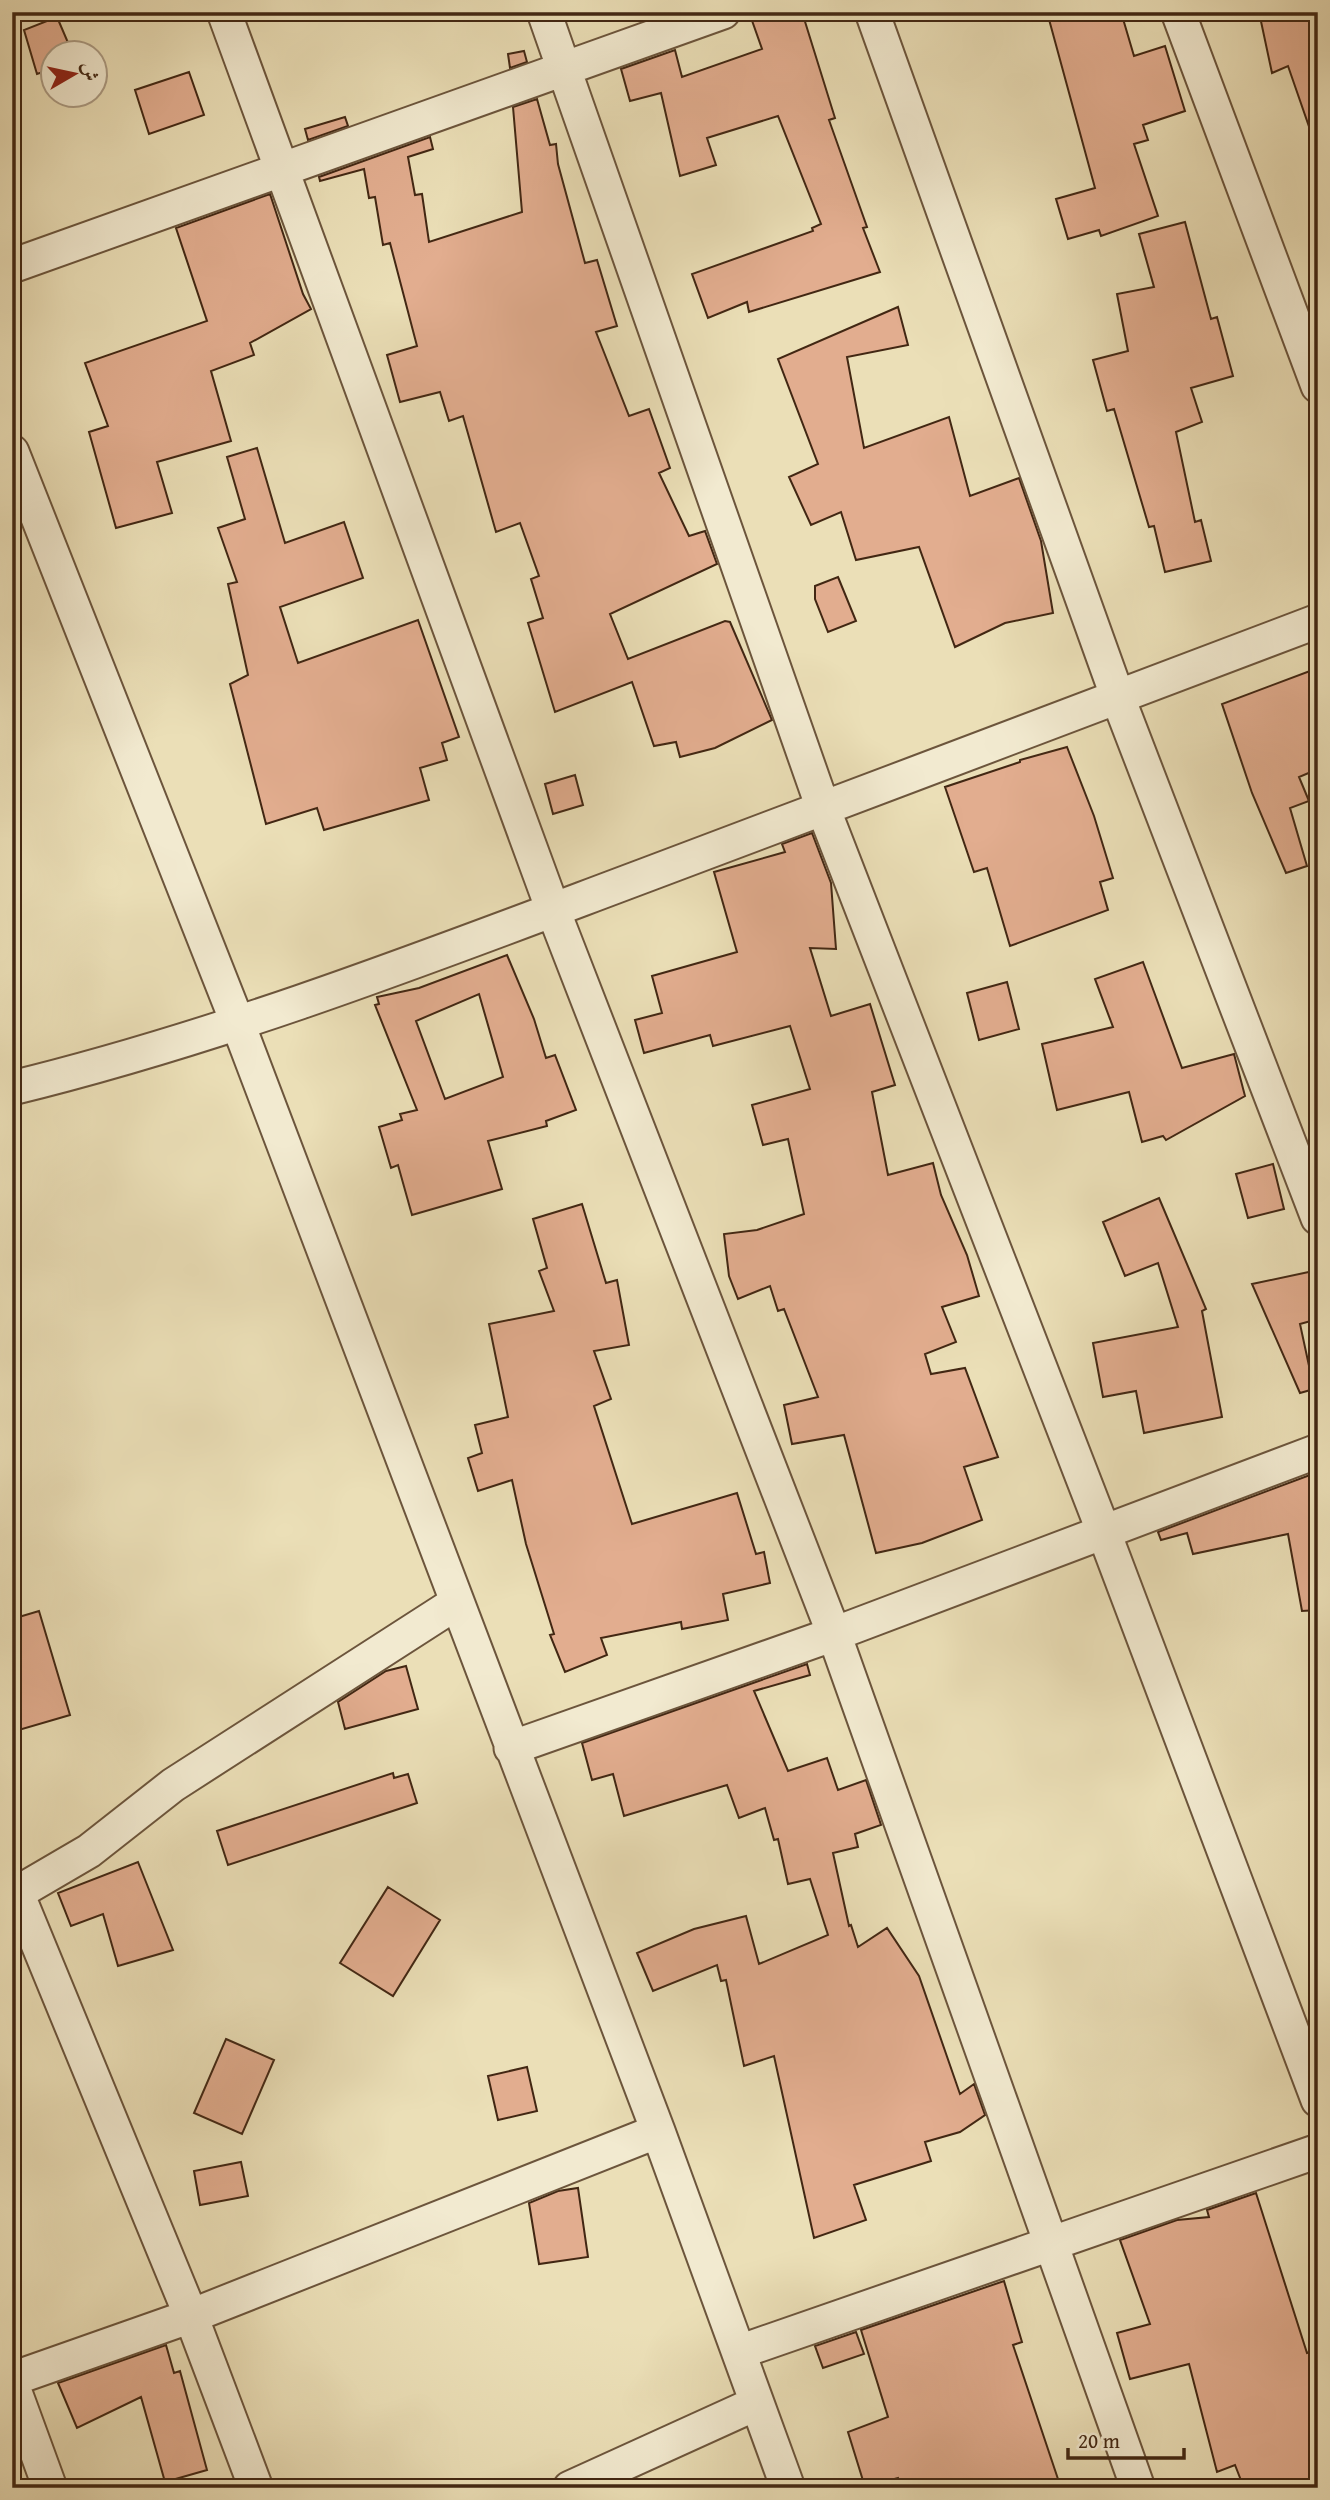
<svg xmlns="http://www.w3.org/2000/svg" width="1330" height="2500" font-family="'Gentium Book Plus',Amiri,serif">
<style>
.building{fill:#e2ad8f;stroke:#422713;stroke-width:2;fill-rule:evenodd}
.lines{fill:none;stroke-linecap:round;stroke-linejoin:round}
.minor-casing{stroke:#6c553c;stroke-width:37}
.minor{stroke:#f2ead0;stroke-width:33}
</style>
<rect width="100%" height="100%" fill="#ebdfb7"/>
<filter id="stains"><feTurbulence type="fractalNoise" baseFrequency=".00286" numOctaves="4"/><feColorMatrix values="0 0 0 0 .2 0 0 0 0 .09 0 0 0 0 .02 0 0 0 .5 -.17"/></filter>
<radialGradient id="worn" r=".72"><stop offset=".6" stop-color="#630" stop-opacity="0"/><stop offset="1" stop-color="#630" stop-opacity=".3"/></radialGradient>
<path class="building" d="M749 12H802L835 118 829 120 867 227 863 228 880 272 749 312 747 302 708 318 692 274 813 231 812 228 821 224 778 116 707 138 716 165 680 176 661 93 630 101 621 69 675 50 682 77 762 49Z
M1047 12H1121L1134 56 1165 46 1185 111 1143 125 1148 140 1134 144 1158 216 1101 236 1099 230 1068 239 1056 199 1095 188Z
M1259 12H1318V137L1313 138 1288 66 1272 73Z
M57 17 72 52H52V69L37 74 24 30Z
M524 51 527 62 510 68 508 54Z
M189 72 204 115 149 134 135 90Z
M537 99 550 145 556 144 558 164 585 263 597 260 617 326 596 332 629 416 649 409 670 468 659 473 689 536 705 531 717 564 610 614 628 659 725 621 730 622 772 720 715 748 680 757 676 742 654 746 632 682 555 712 528 623 543 618 531 579 539 576 520 523 496 532 463 416 449 421 440 392 400 402 387 355 417 346 390 243 383 245 375 197 369 198 364 169 320 181 319 177 430 137 433 149 408 157 415 195 422 194 429 242 522 212 513 107Z
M345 117 348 126 308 140 305 129Z
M270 194 303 294 311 309 250 343 254 355 211 371 231 441 157 462 172 513 116 528 89 432 108 426 85 363 207 321 176 228Z
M1185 222 1211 319 1217 317 1233 376 1191 388 1202 422 1176 432 1195 522 1201 520 1211 561 1165 572 1154 526 1149 527 1114 409 1107 411 1093 360 1128 351 1117 294 1154 287 1139 234Z
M898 307 908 345 847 357 864 448 949 417 970 496 1019 478 1041 541 1053 613 1005 623 955 647 919 547 856 560 841 512 811 525 789 477 818 464 778 359Z
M257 448 285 543 344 522 363 578 280 607 298 663 418 620 459 737 442 743 447 760 420 768 429 800 324 830 317 808 266 824 230 684 248 675 228 584 237 582 218 528 245 519 227 457Z
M838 577 856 621 828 632 815 599V586Z
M1318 668V769L1299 777 1309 801 1290 808 1307 866 1286 873 1252 793 1222 704Z
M1067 747 1094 816 1113 878 1100 882 1108 910 1010 946 987 868 974 872 945 787 1020 762V760Z
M575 775 583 805 553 814 545 784Z
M812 833 831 883 836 949 810 948 831 1016 870 1004 895 1085 872 1092 888 1175 933 1163 941 1195 967 1255 979 1296 942 1307 956 1342 925 1354 931 1374 965 1368 998 1457 964 1467 982 1520 922 1543 876 1553 844 1435 792 1444 784 1405 818 1397 784 1309 778 1311 770 1286 738 1299 729 1276 724 1234 757 1230 804 1214 788 1139 763 1145 752 1105 810 1089 790 1026 713 1046 710 1035 644 1053 635 1020 662 1013 652 976 737 952 714 872 785 852 782 844Z
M507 955 534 1019 546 1058 555 1055 576 1110 546 1121 547 1126 488 1141 502 1189 412 1215 398 1165 391 1168 379 1127 402 1120 400 1114 417 1110 375 1005 379 1004 377 997 419 988ZM479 994 503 1077 445 1099 416 1021Z
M1143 962 1182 1068 1234 1054 1245 1096 1166 1140 1163 1136 1142 1142 1129 1092 1057 1110 1042 1044 1113 1027 1095 979Z
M1007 982 1019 1029 979 1040 967 993Z
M1273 1164 1284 1209 1248 1218 1236 1174Z
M1159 1198 1206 1309 1202 1311 1222 1417 1144 1433 1136 1391 1103 1397 1093 1343 1178 1327 1158 1263 1125 1276 1103 1222Z
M582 1204 606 1283 617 1280 629 1345 594 1351 611 1399 594 1406 632 1524 737 1493 756 1554 764 1552 770 1583 723 1594 728 1620 682 1629 681 1622 601 1638 607 1655 565 1672 550 1635 554 1634 526 1544 512 1480 478 1491 468 1458 482 1453 475 1425 508 1417 489 1324 554 1311 539 1271 547 1268 533 1219Z
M1318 1270V1319L1300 1324 1314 1389 1300 1393 1252 1284Z
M1318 1472V1610L1302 1611 1288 1534 1193 1554 1187 1533 1161 1540 1158 1532Z
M39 1611 70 1715 12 1732V1619Z
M807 1664 810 1675 754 1691 788 1771 827 1758 838 1790 866 1780 881 1825 855 1834 858 1847 833 1853 849 1926 851 1925 858 1947 887 1928 919 1976 960 2094 974 2084 985 2115 960 2132 925 2142 931 2161 854 2185 866 2220 814 2238 774 2056 744 2066 726 1980 721 1981 717 1965 653 1991 637 1953 694 1929 746 1916 759 1964 828 1935 810 1879 788 1884 778 1839 774 1840 765 1808 739 1818 727 1785 624 1816 613 1774 592 1780 582 1743Z
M406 1666 418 1709 345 1729 338 1702 386 1671Z
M393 1773 394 1778 408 1774 417 1803 228 1865 217 1831Z
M138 1862 173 1950 118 1966 103 1914 71 1926 58 1893Z
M388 1887 440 1920 393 1996 340 1963Z
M226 2039 274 2060 242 2134 194 2113Z
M527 2067 537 2111 498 2120 488 2076Z
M241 2162 248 2196 200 2205 194 2171Z
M578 2188 588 2257 539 2264 529 2203 558 2191Z
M1256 2193 1307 2353 1318 2350V2488H1244L1235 2465 1217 2472 1189 2364 1130 2379 1117 2333 1150 2324 1120 2240 1177 2220 1209 2217 1207 2210Z
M1004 2281 1022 2342 1013 2345 1061 2488H901L898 2478 865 2487 848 2432 888 2417 861 2330Z
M856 2332 864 2354 823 2368 815 2346Z
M166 2345 174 2373 180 2371 207 2470 165 2482 141 2397 77 2428 58 2383Z"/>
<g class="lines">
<g class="minor-casing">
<path id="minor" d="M224 12 553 910 834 1634 1138 2488
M544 12 823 808 1103 1530 1318 2100
M872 12 1118 698 1318 1218
M1178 12 1318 386
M12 266 723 12
M12 452 238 1024 658 2131 788 2488
M12 1088C229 1035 438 953 646 875 870 790 1094 707 1318 621
M511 1748 834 1634 1318 1451
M17 1893 191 2316 256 2488
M12 1896 89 1851 173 1785 456 1603
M739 2352 1318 2151
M12 2379 191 2316 658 2131
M12 2384 50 2488
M570 2488 757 2403"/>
</g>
<use href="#minor" class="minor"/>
</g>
<rect width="1330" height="2500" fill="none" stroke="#ebdfb7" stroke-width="42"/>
<rect x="14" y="14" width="1302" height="2472" fill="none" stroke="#422713" stroke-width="3.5"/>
<rect x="21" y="21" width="1288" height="2458" fill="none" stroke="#422713" stroke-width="2"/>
<g transform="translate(74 74) rotate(81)"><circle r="33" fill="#f2ead0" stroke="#ac9c84" stroke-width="2"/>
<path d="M0-5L12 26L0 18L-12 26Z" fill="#8f2418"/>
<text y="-10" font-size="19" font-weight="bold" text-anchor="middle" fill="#422713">ش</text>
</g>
<path d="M1068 2448v10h116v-10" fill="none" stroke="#422713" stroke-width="3.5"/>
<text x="1078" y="2448" font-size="21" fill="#422713" stroke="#f2ead0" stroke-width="5" paint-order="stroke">20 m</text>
<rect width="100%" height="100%" filter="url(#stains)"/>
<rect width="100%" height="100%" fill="url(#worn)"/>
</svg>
